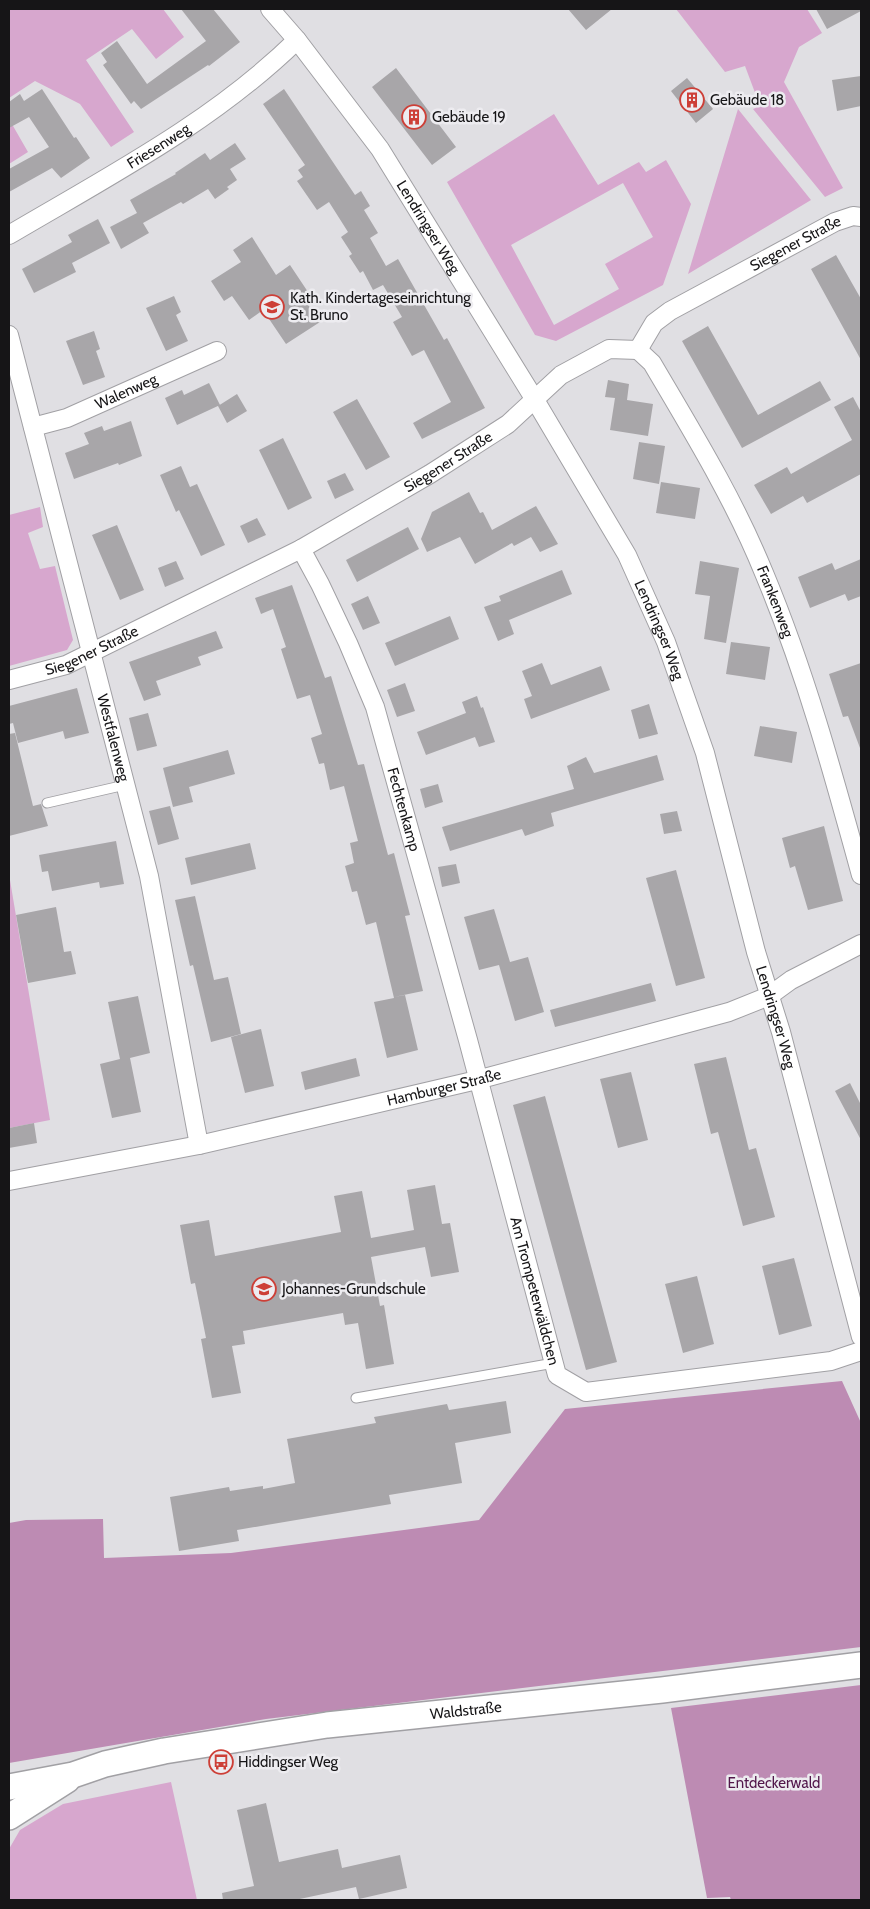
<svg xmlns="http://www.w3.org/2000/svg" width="870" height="1909" font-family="Cabin,sans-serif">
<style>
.green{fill:#d7a7ce;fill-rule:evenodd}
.forest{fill:#bd8bb3}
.building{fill:#a8a6a9}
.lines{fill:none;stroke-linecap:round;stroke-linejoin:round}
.lane-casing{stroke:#a1a0a4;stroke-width:11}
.street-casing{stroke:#a1a0a4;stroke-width:20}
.secondary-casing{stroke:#a1a0a4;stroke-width:28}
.lane{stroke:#fff;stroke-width:9}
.street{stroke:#fff;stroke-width:18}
.secondary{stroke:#fff;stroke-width:25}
.labels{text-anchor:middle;stroke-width:5;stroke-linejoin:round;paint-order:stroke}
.poi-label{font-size:15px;fill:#161517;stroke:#edecf0;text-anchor:start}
.street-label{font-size:15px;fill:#161517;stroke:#edecf0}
.park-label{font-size:15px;fill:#52164a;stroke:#edecf0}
</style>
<rect width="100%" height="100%" fill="#e0dfe3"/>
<path class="green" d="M9 9H163L184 37 156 59 132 29 86 60 134 132 111 147 80 104 35 81 9 98Z
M676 9H807L822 33 799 47 784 82 843 188 825 197 753 109 760 106 745 66 725 72Z
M738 109 811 200 688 274Z
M554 114 598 185 639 162 646 172 666 160 691 204 663 285 556 341 535 335 447 182ZM623 183 653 237 605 264 619 289 554 325 511 245Z
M9 119 28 152 9 164Z
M40 507 43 527 28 533 40 569 55 566 73 640 67 650 9 666V515Z
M9 874 50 1120 9 1128Z
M171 1782 197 1900H9V1849L20 1830 63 1804Z"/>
<path class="forest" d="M842 1381 861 1423V1647L266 1719 9 1763V1523L26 1520 103 1519 104 1558 231 1553 479 1520 565 1409Z
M861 1685V1900H731L730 1897 707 1898 671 1708Z"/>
<path class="building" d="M181 9H213L240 42 209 66 208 65 141 109 134 101 131 104 103 65 107 62 101 53 117 41 147 84 206 41Z
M568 9H612L586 30Z
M816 9H861V11L827 29Z
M396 68 456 147 432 165 372 87Z
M861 76V106L837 111 832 80Z
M687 78 713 109 696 123 671 91Z
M42 89 74 138 76 137 90 158 61 178 52 168 9 192V169L49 147 29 117 9 128V102L20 94 24 101Z
M284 89 355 195 361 191 370 206 364 210 378 233 370 238 386 266 398 259 444 340 447 338 485 408 422 439 413 423 451 402 424 350 412 356 393 322 402 317 383 285 373 290 363 271 360 273 349 256 352 254 341 237 348 232 329 202 317 210 297 181 303 177 298 170 305 165 263 104Z
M235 143 246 159 230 169 237 180 227 187 229 189 215 199 208 189 183 204 181 202 143 223 149 233 121 249 110 227 137 213 130 200 176 174 175 173 205 153 210 160Z
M98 219 110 243 72 263 76 272 34 293 22 269 72 242 68 235Z
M252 237 276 275 290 265 308 292 302 296 320 322 286 344 263 310 249 320 232 296 224 301 211 281 241 262 233 250Z
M836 255 861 299V360L811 269Z
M174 296 181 312 176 315 188 341 166 351 146 308Z
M708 326 758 415 820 381 831 400 742 448 682 341Z
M94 331 100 349 96 351 105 377 83 385 66 341Z
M608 380 629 384 627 400 653 404 648 436 610 430 615 398 605 397Z
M209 383 220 405 177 425 165 398 182 390 184 395Z
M237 394 247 411 227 423 218 406Z
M853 397 861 412V474L807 503 803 496 771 514 754 485 787 467 791 474 852 440 834 407Z
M357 399 390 457 366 470 333 412Z
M131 421 142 456 119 465 118 463 74 479 65 453 89 444 84 433 102 426 104 431Z
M283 438 312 498 288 510 259 450Z
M639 442 665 446 659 484 633 479Z
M181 466 190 487 197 484 225 545 201 556 179 510 176 512 160 475Z
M345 473 354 490 335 499 327 481Z
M661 482 700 488 695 519 656 513Z
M469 492 480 513 483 512 492 530 536 506 558 544 540 552 531 537 514 546 512 543 475 564 460 537 427 552 421 539 432 512Z
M257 518 266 535 248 543 240 526Z
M117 525 144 590 120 600 92 535Z
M408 527 419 549 357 582 346 560Z
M861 559V596L848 601 845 594 810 608 798 577 832 563 835 570Z
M176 561 184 579 165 587 158 568Z
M700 561 739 568 726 643 704 639 710 596 695 594Z
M562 570 572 594 509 620 514 634 498 641 484 607 501 601 499 596Z
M292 585 325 678 331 676 358 765 364 764 388 855 394 853 410 915 405 916 423 991 394 997 405 995 418 1050 387 1058 374 1002 394 998 376 922 366 925 357 891 352 892 345 866 354 863 350 843 358 841 344 786 330 790 324 763 319 764 311 738 322 734 310 695 297 699 281 649 286 647 273 609 261 614 255 598Z
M368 596 380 623 363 630 351 604Z
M450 616 459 639 395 666 385 643Z
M216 631 223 648 198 657 201 665 156 681 161 695 144 701 129 662Z
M731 642 770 647 765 680 726 674Z
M542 663 551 685 601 666 610 690 531 719 524 699 532 696 522 671Z
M861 663V747L860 748 848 716 843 717 829 674Z
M405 683 415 711 397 717 387 690Z
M77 688 89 733 65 739 63 731 18 743 13 723 9 724V706Z
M477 696 481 708 483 707 495 742 479 747 475 737 426 755 417 732 466 713 462 702Z
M649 704 658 734 639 739 631 710Z
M148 713 157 746 137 751 129 718Z
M760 726 797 732 792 763 754 756Z
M15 733 33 806 41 804 48 826 9 836V734Z
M228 750 235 774 189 787 193 802 173 807 163 768Z
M657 755 664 780 551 813 554 826 525 836 522 829 450 851 442 827 574 789 567 766 586 757 594 773Z
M438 784 443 802 425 808 420 789Z
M170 806 179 839 158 845 149 811Z
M677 811 682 831 664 834 660 814Z
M824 826 843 901 808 910 795 866 790 868 782 838Z
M116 841 124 884 100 888 99 882 52 891 48 871 42 872 39 855Z
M250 843 256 869 191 885 185 858Z
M456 864 460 883 442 887 438 867Z
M676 870 705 978 676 986 646 878Z
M195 896 214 980 228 977 241 1034 211 1042 193 965 190 966 175 900Z
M56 907 64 952 71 951 76 974 28 983 16 915Z
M494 909 510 962 528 957 544 1012 515 1021 499 965 479 970 464 917Z
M651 983 656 1001 555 1027 550 1010Z
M138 996 150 1053 130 1058 141 1112 112 1118 100 1064 120 1059 108 1002Z
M261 1029 274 1086 245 1093 231 1037Z
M726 1057 749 1150 756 1148 775 1217 743 1226 718 1132 711 1134 694 1064Z
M356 1058 360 1076 305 1090 301 1072Z
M631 1072 648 1140 618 1148 600 1079Z
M850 1083 861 1105V1140L835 1091Z
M545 1096 617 1362 586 1370 513 1105Z
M34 1123 37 1143 9 1148V1128Z
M435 1185 442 1224 450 1223 459 1272 431 1277 425 1247 371 1257 380 1306 384 1305 394 1364 366 1369 358 1323 345 1325 343 1313 243 1331 245 1344 232 1346 241 1393 212 1398 201 1339 206 1338 195 1283 191 1284 180 1225 209 1220 215 1256 341 1232 334 1196 362 1191 371 1238 414 1230 407 1190Z
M794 1258 812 1326 779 1335 762 1266Z
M697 1276 714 1344 683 1353 665 1284Z
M506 1401 511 1433 455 1443 462 1483 389 1495 391 1504 237 1530 239 1541 179 1551 170 1497 229 1487 230 1491 263 1486V1489L295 1483 287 1439 376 1423 374 1417 447 1404 449 1410Z
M266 1803 279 1862 338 1849 342 1868 400 1855 407 1888 359 1899 356 1887 295 1900H223L222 1893 254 1886 237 1810Z"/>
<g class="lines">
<g class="lane-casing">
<path id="lane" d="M47 803 125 785
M356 1398 554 1363"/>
</g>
<g class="street-casing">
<g id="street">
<path id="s1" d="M270 9 297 40 380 149 535 400 627 555 666 642 705 753 756 952 781 1032 861 1337"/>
<path id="s2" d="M9 235C109 176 213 122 297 40"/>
<path id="s3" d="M9 335 149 876 199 1145"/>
<path id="s4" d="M638 350 652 363C692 431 734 499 764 573 805 671 833 773 861 875"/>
<path id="s5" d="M638 350 654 323 670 311 835 222 853 216 861 217"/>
<path id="s6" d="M33 427 67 418 217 351"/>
<path id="s7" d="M301 549 320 584 348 643 375 707 468 1040 557 1375 586 1392 831 1361 861 1351"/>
<path id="s8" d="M9 680 66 665 301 549 430 474 508 424 561 375 609 349 638 350"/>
<path id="s9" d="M9 1181 199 1145 477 1080 729 1012 769 996 791 980 861 944"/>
</g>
</g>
<g class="secondary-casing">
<g id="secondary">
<path id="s10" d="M9 1787 73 1775 105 1764 164 1751 327 1725 662 1690 861 1665"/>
<path d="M9 1817 67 1780"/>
</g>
</g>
<use href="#lane" class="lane"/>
<use href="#street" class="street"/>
<use href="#secondary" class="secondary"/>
</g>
<defs>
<g id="building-ring" transform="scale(1.25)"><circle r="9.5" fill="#edecf0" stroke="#cd3f37" stroke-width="1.5"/><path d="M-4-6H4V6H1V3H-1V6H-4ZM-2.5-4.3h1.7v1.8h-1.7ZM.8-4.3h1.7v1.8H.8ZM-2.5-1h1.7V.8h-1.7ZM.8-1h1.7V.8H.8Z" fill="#cd3f37"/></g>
<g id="school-ring" transform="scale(1.25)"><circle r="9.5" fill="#edecf0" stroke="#cd3f37" stroke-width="1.5"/><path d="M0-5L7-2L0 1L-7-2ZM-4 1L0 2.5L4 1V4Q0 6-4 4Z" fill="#cd3f37"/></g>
<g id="bus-ring" transform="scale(1.25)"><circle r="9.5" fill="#edecf0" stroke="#cd3f37" stroke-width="1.5"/><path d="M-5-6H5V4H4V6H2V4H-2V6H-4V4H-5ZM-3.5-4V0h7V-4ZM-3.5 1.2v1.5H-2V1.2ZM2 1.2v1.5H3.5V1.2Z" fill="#cd3f37"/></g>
</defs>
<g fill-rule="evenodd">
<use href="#building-ring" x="692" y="100"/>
<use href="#building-ring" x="414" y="117"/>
<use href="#school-ring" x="272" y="307"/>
<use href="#school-ring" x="264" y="1289"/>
<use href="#bus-ring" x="221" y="1762"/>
</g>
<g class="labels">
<g class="poi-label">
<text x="710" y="105">Gebäude 18</text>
<text x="432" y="122">Gebäude 19</text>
<text x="290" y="303">Kath. Kindertageseinrichtung<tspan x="290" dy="17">St. Bruno</tspan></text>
<text x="282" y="1294">Johannes-Grundschule</text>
<text x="238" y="1767">Hiddingser Weg</text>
</g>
<g class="street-label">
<text dy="5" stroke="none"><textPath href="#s2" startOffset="174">Friesenweg</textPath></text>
<text dy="5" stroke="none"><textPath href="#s1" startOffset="270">Lendringser Weg</textPath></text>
<text dy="5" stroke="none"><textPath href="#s5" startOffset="194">Siegener Straße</textPath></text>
<text dy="5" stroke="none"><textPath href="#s6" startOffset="100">Walenweg</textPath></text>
<text dy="5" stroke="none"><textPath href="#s8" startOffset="492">Siegener Straße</textPath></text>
<text dy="5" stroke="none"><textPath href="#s4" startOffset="288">Frankenweg</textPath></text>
<text dy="5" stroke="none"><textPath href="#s1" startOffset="735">Lendringser Weg</textPath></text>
<text dy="5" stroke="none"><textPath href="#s8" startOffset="88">Siegener Straße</textPath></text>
<text dy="5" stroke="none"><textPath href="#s3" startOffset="416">Westfalenweg</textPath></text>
<text dy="5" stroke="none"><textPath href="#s7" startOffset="281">Fechtenkamp</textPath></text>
<text dy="5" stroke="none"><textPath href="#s1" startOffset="1140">Lendringser Weg</textPath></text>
<text dy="5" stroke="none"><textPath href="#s9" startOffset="445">Hamburger Straße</textPath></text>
<text dy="5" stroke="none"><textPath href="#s7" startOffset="780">Am Trompeterwäldchen</textPath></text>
<text dy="5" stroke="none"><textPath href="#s10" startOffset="464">Waldstraße</textPath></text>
</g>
<g class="park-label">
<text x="774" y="1788">Entdeckerwald</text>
</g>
</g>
<rect width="870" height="1909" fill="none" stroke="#161517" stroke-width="20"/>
</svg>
